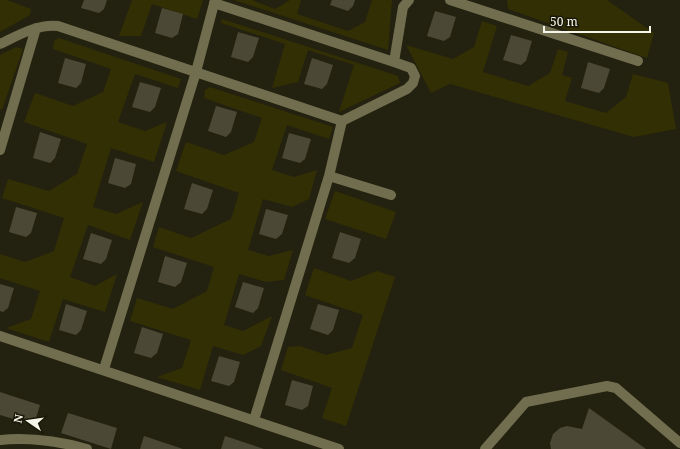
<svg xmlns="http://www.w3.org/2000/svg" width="680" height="449" font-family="'Noto Serif',serif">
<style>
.green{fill:#332f05}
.building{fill:#4b4936}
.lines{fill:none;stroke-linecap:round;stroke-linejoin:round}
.minor{stroke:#716e4f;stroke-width:10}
</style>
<rect width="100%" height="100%" fill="#23210f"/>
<path class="green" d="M0 0H7L31 9 30 15 0 32Z
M132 0H203L197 19 152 4 141 36H119Z
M234 0H252L275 9 290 0H301L297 14 348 31 365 22 372 0H392L388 50Z
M507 0H607L654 33 647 58 508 9Z
M222 19 398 76 400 83 339 112 354 65 308 50 298 82 272 88 285 44 221 23Z
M482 21 497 26 483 72 528 86 550 73 558 49 568 52 562 75 572 78 565 101 606 113 626 97 633 74 668 83 676 129 634 137 450 84 431 93 406 45 453 59 474 47Z
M59 38 181 79 178 88 135 74 118 122 145 131 167 122 154 162 111 148 93 207 116 214 143 202 130 240 88 225 70 277 95 286 117 274 105 312 63 299 49 342 6 328 31 319 40 291 0 278V254L25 262 54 251 64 218 2 198 8 179 49 191 77 174 87 144 24 122 35 93 73 106 103 92 111 69 53 49 54 41Z
M16 47 23 49 2 110 0 109V55Z
M210 87 333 127 329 139 287 125 272 170 294 177 317 170 309 199 292 207 263 199 248 250 269 256 293 250 284 280 266 282 239 274 224 325 243 331 272 316 261 346 243 355 213 346 200 390 157 377 182 368 191 340 130 321 137 298 173 309 207 291 214 267 153 247 159 227 191 238 231 219 239 193 176 171 186 142 224 155 254 142 262 118 204 98 205 90Z
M335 191 396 212 386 239 325 219Z
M314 268 351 281 377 271 395 277 346 426 322 418 332 388 281 370 288 347 300 346 326 355 352 348 363 315 305 295Z"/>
<path class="building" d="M84 0H107L104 9 99 13 81 8Z
M332 0H355L353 6 348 11 330 5Z
M162 8 183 14 178 34 172 38 155 33Z
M435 11 456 17 450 37 444 41 427 36Z
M238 32 259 38 253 57 248 62 231 57Z
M511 35 532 41 526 61 521 65 503 60Z
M65 58 86 64 81 83 76 88 58 83Z
M312 58 333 65 327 84 322 89 304 84Z
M588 62 610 69 604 88 599 93 581 88Z
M140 82 161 88 155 107 150 112 132 107Z
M216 106 237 112 231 132 226 137 208 131Z
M40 132 61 139 55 158 50 163 33 158Z
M289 133 311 139 305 159 300 163 282 158Z
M115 158 136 164 131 184 125 188 108 183Z
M192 183 213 190 207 209 202 214 184 209Z
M16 207 37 213 31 233 26 237 9 232Z
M266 209 288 215 282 234 276 239 259 234Z
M340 232 361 239 355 258 349 263 332 258Z
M91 233 112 240 106 259 101 264 83 259Z
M165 256 187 263 181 282 175 287 158 282Z
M243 282 264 288 258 308 253 313 235 307Z
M0 284 14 288 8 308 3 312 0 311Z
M66 304 87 311 81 330 76 335 59 330Z
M318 304 339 310 333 330 328 335 310 329Z
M142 327 163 334 157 353 151 358 134 353Z
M219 356 240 362 234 382 229 386 211 381Z
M292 380 313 386 308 406 302 410 285 405Z
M0 392 40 405 34 425 0 415Z
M589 408 646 449H551L550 443 553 434 560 428 567 426 582 429Z
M68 413 117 428 111 449 61 433Z
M144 436 183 449H140Z
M225 436 264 449H221Z"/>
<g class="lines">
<path class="minor" d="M450 0 638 61
M0 44C19 35 37 24 58 26L342 121 407 89 413 83 415 76 411 68 394 62 214 3
M394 62 403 7 409 0
M0 150 36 28
M329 176 391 195
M0 336 339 449
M104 369 196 72 215 0
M254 420 329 176 342 121
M0 440C31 437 58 441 87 449
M485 449 526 402 607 386 616 388 680 443"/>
</g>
<g transform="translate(28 421) rotate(283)" stroke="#1a1807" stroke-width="3" paint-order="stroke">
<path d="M0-3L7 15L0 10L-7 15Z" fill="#f6f5ea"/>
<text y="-6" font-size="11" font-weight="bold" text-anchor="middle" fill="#f6f5ea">N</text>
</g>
<path d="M544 26v6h106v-6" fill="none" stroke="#f6f5ea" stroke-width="2"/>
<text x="550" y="26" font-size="12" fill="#f6f5ea" stroke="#1a1807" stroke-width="3" paint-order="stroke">50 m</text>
</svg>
